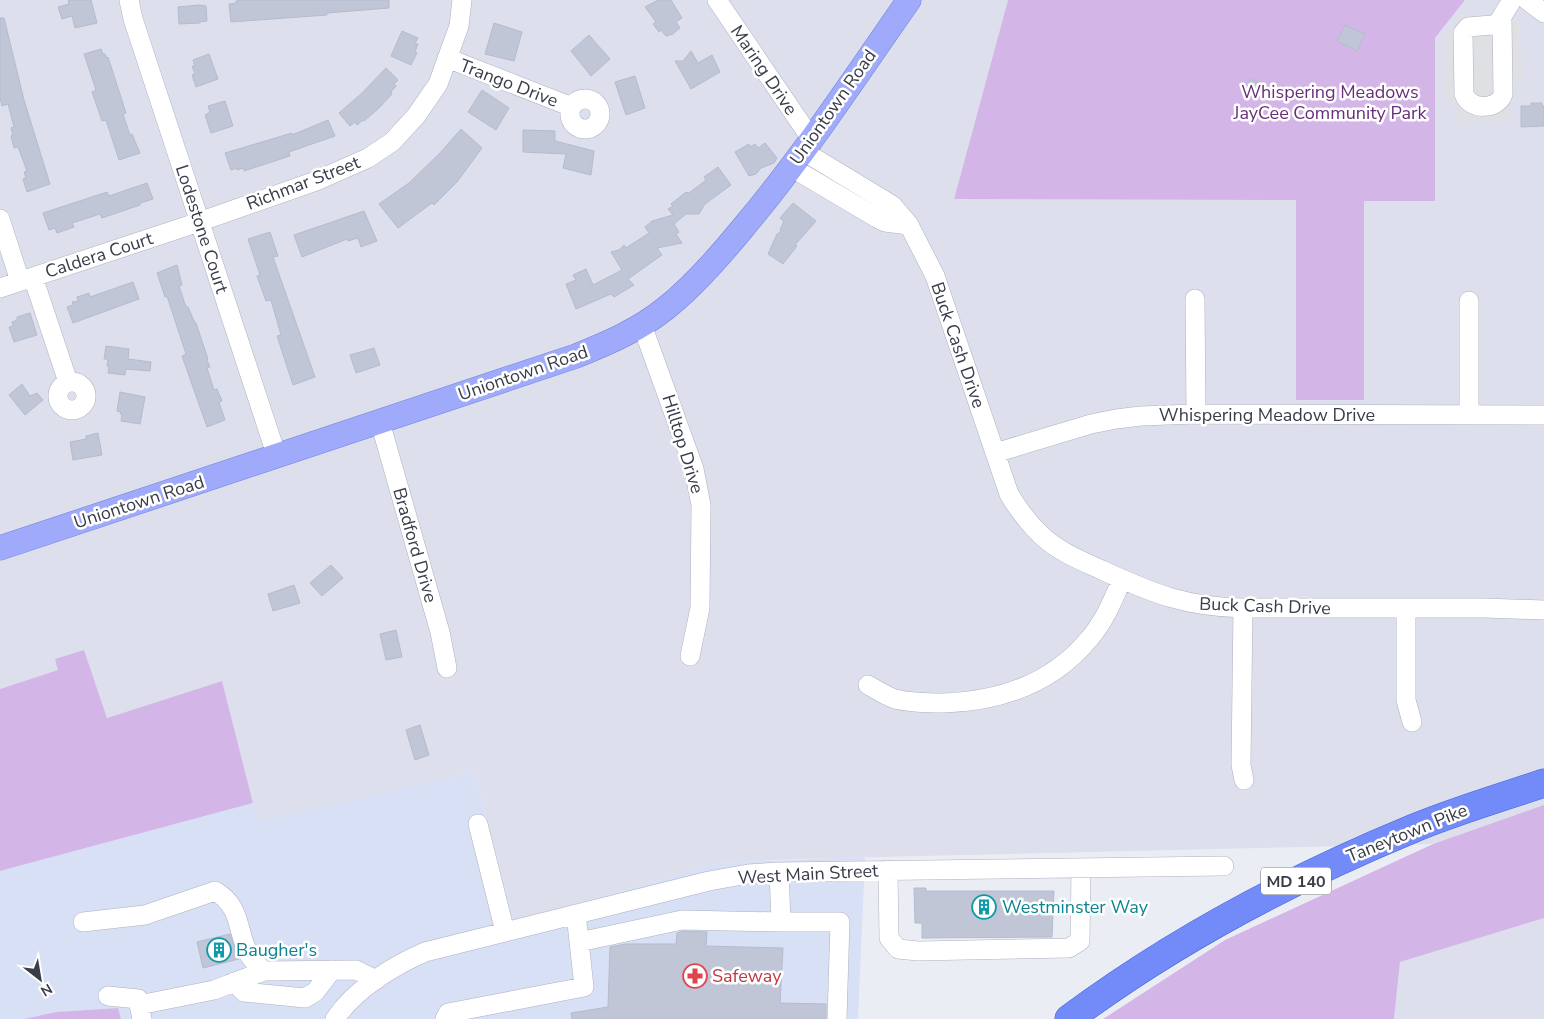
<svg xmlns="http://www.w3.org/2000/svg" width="1544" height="1019" font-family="'Nunito Sans',sans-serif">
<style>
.residential{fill:#dde0ec}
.commercial{fill:#d8e0f5}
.green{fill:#d3b6e7}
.parking{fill:#dfe0e4}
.building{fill:#c1c6d6;stroke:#b4bbd1}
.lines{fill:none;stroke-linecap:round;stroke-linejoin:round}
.minor-casing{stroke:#aeb1c0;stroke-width:20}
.major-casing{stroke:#6e7fdf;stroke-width:25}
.highway-casing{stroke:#4263d7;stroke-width:29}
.minor{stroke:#fff;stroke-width:19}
.major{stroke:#9fabfa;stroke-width:24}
.highway{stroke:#738bf8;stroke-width:28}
.labels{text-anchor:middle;stroke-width:5;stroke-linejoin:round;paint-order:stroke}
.shield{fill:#fff;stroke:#747780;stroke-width:1}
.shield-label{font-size:16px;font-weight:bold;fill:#393d49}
.street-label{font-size:18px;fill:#393d49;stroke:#fff}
.park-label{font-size:18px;fill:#682e79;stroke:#fff}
.culture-label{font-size:18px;fill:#0d838f;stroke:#fff;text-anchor:start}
.health-label{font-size:18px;fill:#be3a42;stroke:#fff;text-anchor:start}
</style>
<rect width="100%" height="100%" fill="#ebedf5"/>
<path class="residential" d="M0 0H1008L954 199 1297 200 1296 400H1363L1364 201 1435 200V38L1465 0H1544V805L1433 844 796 859 718 863 515 922 474 772 258 823 222 681 107 718 84 651 59 670 0 689Z
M1544 917V1019H1394L1400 962Z"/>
<path class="commercial" d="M474 772 515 922 718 863 865 857 858 1019H121L118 1008 56 1012 24 1019H0V871L253 803 258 822Z"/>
<path class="green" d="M1008 0H1465L1435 38V201H1364V400H1296V200L954 199Z
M84 650 107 718 222 681 253 803 0 871V689L58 670 55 659Z
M1544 805V918L1400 962 1394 1019H1103L1225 940 1433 844Z
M118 1008 121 1019H24L56 1012Z"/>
<path class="parking" d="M1457 15 1493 16 1513 21H1520V56H1523L1522 83 1510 84V122H1457V103L1445 102V31H1455L1457 28Z"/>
<path class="building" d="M68 0H91L97 23 75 28 72 16 62 19 58 7 69 4Z
M243 0H389V8L327 13V15L231 22 229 4 236 3V1Z
M658 0H671L682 18 676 22 680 28 673 34 666 36 661 30 659 32 653 24 656 22 645 7Z
M199 5 206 6 207 21 200 22V23L179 24 178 7Z
M0 18H4L24 100 50 184 27 192 23 179 26 178 24 172 27 171 18 147 14 148 11 136 13 135 11 128 14 127 8 104 2 106 0 98Z
M494 23 522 32 514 61 485 54Z
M1345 25 1365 34 1357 51 1337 41Z
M402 31 418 38 415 43 418 44 415 52 417 53 411 65 391 56Z
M589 35 610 59 591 76 571 51Z
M101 49 103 54H105L107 58 108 57 126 113 123 114 130 135 132 134 140 153 119 160 106 120 102 121 92 92 96 90 84 54Z
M691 51 698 63 712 55 720 72 691 89 675 61H683Z
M209 54 218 79 196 87 192 75 195 74 192 66H195L193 60Z
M386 68 398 80 394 84 396 86 391 92 392 94 378 109 364 121 363 120 357 125 355 122 350 126 339 113 361 94Z
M635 76 645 108 626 115 615 82Z
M1250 79 1260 83 1254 98 1245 95Z
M482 90 509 108 496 130 468 112Z
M225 101 233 126 211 133 205 115 210 112 208 106Z
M1531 103H1542V106H1544V126L1521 127V106H1531Z
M328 120 335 136 289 152 290 156 244 171V168L237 170V168L231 170 225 153 292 133V135Z
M461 129 482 148 457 182 434 205 432 203 398 228 379 204 409 183 440 153Z
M523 130 555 131V141L594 151 591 175 563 168 566 154 523 152Z
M765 143 777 158 774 163 761 168 756 174 749 176 735 152 749 144 750 147 755 144 758 148Z
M718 167 731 185 705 204 699 214H686L674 224 679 232 676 234 682 243 657 248 662 255 628 279 634 285 614 297 611 294 576 309 566 284 576 280 573 275 586 269 593 285 622 270 611 252 619 250 624 245 626 248 649 233 645 227 652 221 673 215 668 209 673 206 671 204 686 192 689 193 706 180 704 177Z
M147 183 153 199 140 203V205L102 218 100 214 72 223 74 227 57 233 55 228 49 230 43 213 107 192 109 196Z
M793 203 816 221 795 245 797 246 783 264 768 254 777 234 781 232 780 230 784 221 780 218Z
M364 211 377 241 361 247 358 238 348 241 347 239 302 257 294 235Z
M270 232 278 256 273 257 315 377 293 385 277 336 281 335 271 300 266 301 257 276 260 275 248 239Z
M177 265 182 285 179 286 186 307H188L195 323H196L208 359 207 360 210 367 207 368 214 390 217 389 222 401 219 402 225 420 207 427 182 356 186 354 167 296 165 297 157 273Z
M133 282 139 299 73 323 67 307 73 305 72 302 78 301 77 297 89 293 90 297Z
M30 313 37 335 14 342 9 327 13 326 12 322 17 320V317Z
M106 346 129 349 128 359 151 362 150 371 126 369 125 375 108 373 109 367 107 366 108 359H104Z
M374 348 380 365 356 373 350 355Z
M22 384 30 396 37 393 43 400 25 415 9 395Z
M120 392 145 397 140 424 121 421 122 414H120L121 412 117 411Z
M98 433 102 455 73 460 70 442 86 439V436Z
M331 565 343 578 322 596 310 583Z
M294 585 300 603 273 611 268 594Z
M396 630 402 657 386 660 380 634Z
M420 725 429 755 415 760 406 730Z
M914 888H926V891H1054L1052 937 922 938V923H915Z
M683 931 707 932 706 946 783 948 780 1003 826 1004V1019H572L571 1013 608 1007 610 947 626 944H676L677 933Z
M230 934 239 959 203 968 197 942Z"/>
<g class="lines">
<g class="minor-casing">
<path id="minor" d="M129 0 133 19 277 457
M717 0 812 140
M1527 0 1544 13
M1502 17 1503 94C1498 110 1470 111 1464 94L1463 33 1468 27 1492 25 1498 23 1512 0
M447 58 572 107
M570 114a15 15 0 1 1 30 0a15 15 0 1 1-30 0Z
M803 151 892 205 909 225 935 276 1009 494C1018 509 1028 523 1042 536 1059 552 1082 561 1104 571 1154 594 1187 607 1243 608H1484L1544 610
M791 167 877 218 885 222 909 225
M0 219 20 281
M33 277 68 382
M0 288 199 222 316 181 368 158 392 142 416 116 438 84 459 26 462 0
M1195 299 1196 414
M1469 301V414
M642 325 694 469 701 505 700 608 690 656
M58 396a14 14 0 1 1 28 0a14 14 0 1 1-28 0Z
M380 422 440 632 447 668
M995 453 1091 424 1116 419 1141 416 1196 414 1544 415
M1243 608 1241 765 1244 780
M1406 608V700L1412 722
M868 685C877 690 886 696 895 699 911 703 928 703 944 703 1001 701 1052 684 1089 639 1104 622 1113 600 1122 579
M478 824 505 932
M888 870 889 938 898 949 918 951 1069 948 1080 941 1081 868
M779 872 781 922H840L837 1019
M83 922 145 915 215 891C243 907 236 933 250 956 253 962 259 966 264 971
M579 942 682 920 781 922
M234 982 244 992 305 998 315 992 332 970
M108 996 138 999 142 1019
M139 1005 214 990 264 971 356 970 376 980
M335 1019C355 989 393 966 425 952L709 881 748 874 779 872 1224 866
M445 1019 448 1013 584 987 576 914"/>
</g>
<g class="major-casing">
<path id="major" d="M0 548 576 356C608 343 639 330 666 308 694 286 719 257 742 229 803 157 855 77 909 0"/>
</g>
<g class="highway-casing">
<path id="highway" d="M1069 1019C1174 941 1291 879 1412 829 1455 811 1500 798 1544 783"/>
</g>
<use href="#minor" class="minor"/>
<use href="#major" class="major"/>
<use href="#highway" class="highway"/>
</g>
<defs>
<g id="building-ring" transform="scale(1.25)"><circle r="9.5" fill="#fff" stroke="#0f9aa8" stroke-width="1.5"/><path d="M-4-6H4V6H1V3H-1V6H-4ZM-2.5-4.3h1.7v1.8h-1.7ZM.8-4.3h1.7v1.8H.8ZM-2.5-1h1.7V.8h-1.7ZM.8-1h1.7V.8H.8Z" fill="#0f9aa8"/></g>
<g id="pharmacy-ring" transform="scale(1.25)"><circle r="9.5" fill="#fff" stroke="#e0444e" stroke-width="1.5"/><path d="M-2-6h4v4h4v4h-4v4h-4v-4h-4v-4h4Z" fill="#e0444e"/></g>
</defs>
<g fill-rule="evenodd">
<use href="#building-ring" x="984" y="907"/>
<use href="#building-ring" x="219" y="950"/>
<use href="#pharmacy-ring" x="695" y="976"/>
</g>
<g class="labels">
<rect class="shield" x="1261" y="867.5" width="70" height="27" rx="4"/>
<g class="shield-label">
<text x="1296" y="887">MD 140</text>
</g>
<g class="street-label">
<text transform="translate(764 70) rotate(56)" y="6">Maring Drive</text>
<text transform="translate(509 83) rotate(21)" y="6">Trango Drive</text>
<text transform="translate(833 107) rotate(-55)" y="6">Uniontown Road</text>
<text transform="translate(303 183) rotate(-21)" y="6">Richmar Street</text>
<text transform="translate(202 229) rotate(72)" y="6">Lodestone Court</text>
<text transform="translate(99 255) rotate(-18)" y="6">Caldera Court</text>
<text transform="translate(958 345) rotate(71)" y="6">Buck Cash Drive</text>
<text transform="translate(523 373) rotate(-19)" y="6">Uniontown Road</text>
<text x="1267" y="421">Whispering Meadow Drive</text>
<text transform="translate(683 444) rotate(73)" y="6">Hilltop Drive</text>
<text transform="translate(139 502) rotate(-18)" y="6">Uniontown Road</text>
<text transform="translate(415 545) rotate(74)" y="6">Bradford Drive</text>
<text transform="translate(1265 606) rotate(2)" y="6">Buck Cash Drive</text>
<text transform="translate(1407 833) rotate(-22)" y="6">Taneytown Pike</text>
<text transform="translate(808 874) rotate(-3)" y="6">West Main Street</text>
</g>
<g class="park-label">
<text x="1330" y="98">Whispering Meadows<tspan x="1330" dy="21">JayCee Community Park</tspan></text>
</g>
<g class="culture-label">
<text x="1002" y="913">Westminster Way</text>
<text x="236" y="956">Baugher's</text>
</g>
<g class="health-label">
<text x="712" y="982">Safeway</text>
</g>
</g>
<g transform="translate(40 979) rotate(149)" stroke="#ffffff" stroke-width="4" paint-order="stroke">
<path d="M0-4L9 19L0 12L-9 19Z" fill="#393d49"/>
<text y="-8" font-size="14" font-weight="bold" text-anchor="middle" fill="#393d49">N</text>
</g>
</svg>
